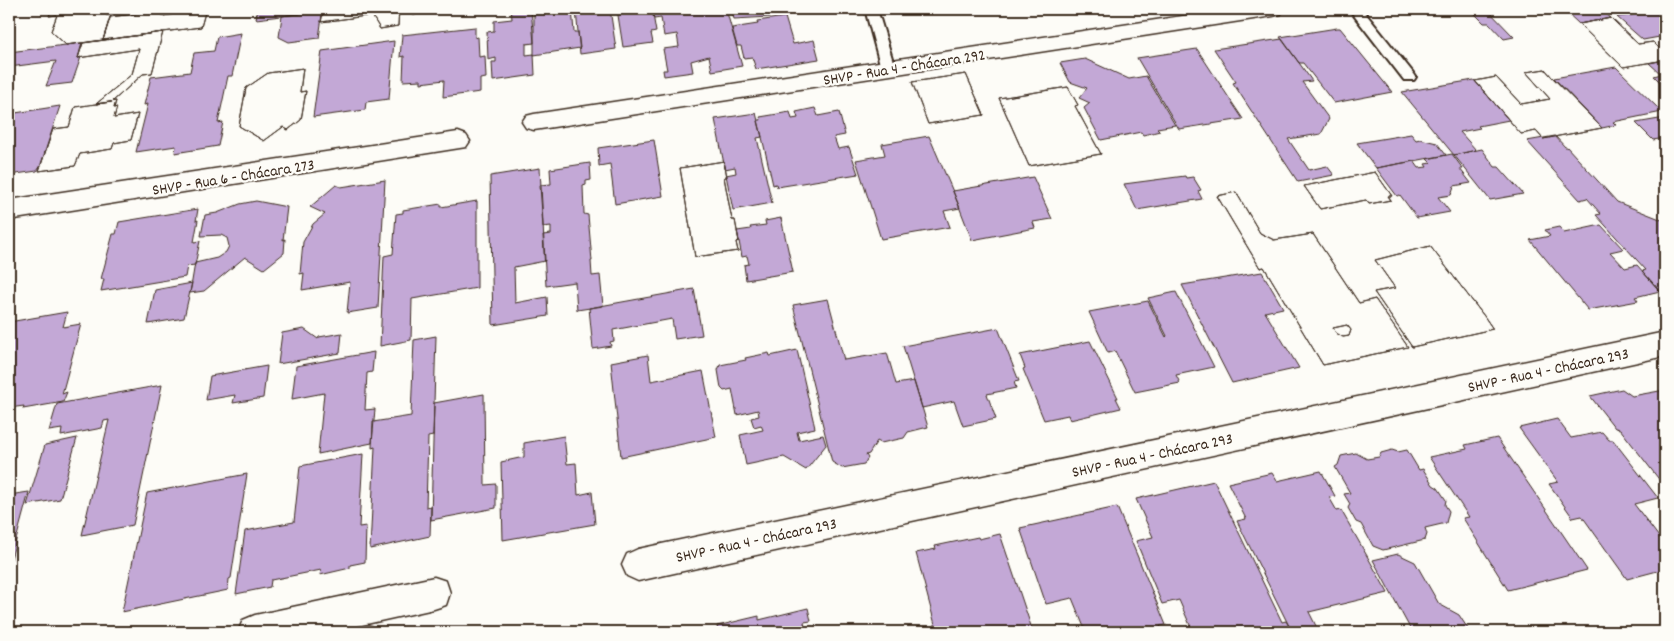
<svg xmlns="http://www.w3.org/2000/svg" width="1674" height="641" font-family="Dekko,sans-serif">
<style>
.building{fill:#c3a8d6;stroke:#3b2a1e;fill-rule:evenodd}
.lines{fill:none;stroke-linecap:round;stroke-linejoin:round}
.service-casing{stroke:#3b2a1e;stroke-width:4}
.minor-casing{stroke:#3b2a1e;stroke-width:3}
.service{fill:#fdfcf7;fill-rule:evenodd}
.minor{fill:#fdfcf7;fill-rule:evenodd}
.labels{text-anchor:middle;stroke-width:4.5;stroke-linejoin:round;paint-order:stroke}
.street-label{font-size:16px;fill:#3b2a1e;stroke:#fdfcf7}
</style>
<rect width="100%" height="100%" fill="#fdfcf7"/>
<filter id="ink" filterUnits="userSpaceOnUse"><feTurbulence type="fractalNoise" baseFrequency=".02" numOctaves="2"/><feDisplacementMap in="SourceGraphic" scale="10" xChannelSelector="R" yChannelSelector="G"/><feConvolveMatrix kernelMatrix="1 2 1 2 8 2 1 2 1" color-interpolation-filters="sRGB"/></filter>
<g filter="url(#ink)">
<path class="building" d="M52 9H111H109L106 15H111L103 40 66 45 51 31 57 15 49 16Z
M52 9H111H109L106 15H111L103 40 66 45 51 31 57 15 49 16Z
M189 9H206L201 27 103 40 110 17 164 10 163 16 188 12Z
M189 9H206L201 27 103 40 110 17 164 10 163 16 188 12Z
M258 9H299L298 14 256 19Z
M299 9H334L298 14Z
M299 9H334L298 14Z
M334 9H399L398 26 380 29 374 19V15L321 22 323 10Z
M334 9H399L398 26 380 29 374 19V15L321 22 323 10Z
M413 9H456L413 15Z
M413 9H456L413 15Z
M511 9H531L534 43 526 44V55L534 54 535 75 493 81 492 62H496V58L488 60 487 32 494 31V21L512 19Z
M534 9H572L574 32H578L580 48 534 55Z
M579 9H610L616 49 580 54 576 10Z
M617 9H652L656 32 651 33 653 43 623 47Z
M652 9H726L742 66 712 71 709 56 691 61 693 72 664 76 663 70H667L663 49 679 47 677 34 664 36 661 18 654 19Z
M731 9H790V11L769 14 770 17 734 19Z
M1470 9H1487L1514 37 1504 39 1489 23H1484Z
M1537 9H1563L1565 10 1542 14Z
M1563 9H1600L1611 18 1579 24Z
M323 10 319 38 289 42 279 37 282 16Z
M1665 10V36L1643 40 1617 17Z
M785 17 793 44 814 40 819 59 756 69 752 57 744 58 741 46H737L732 28 758 24 757 21Z
M1611 18 1638 44 1653 42 1665 54V60L1623 67 1579 24Z
M1611 18 1638 44 1653 42 1665 54V60L1623 67 1579 24Z
M475 27V38L478 37 479 57 485 56 486 78 480 79V92L443 97 444 80 421 83V80L403 81 404 56 400 57 402 35Z
M1337 28H1340L1392 92 1334 103 1303 63H1299L1280 37Z
M163 32 152 73 143 74 112 102 96 104 132 74 139 49 78 58 83 43Z
M163 32 152 73 143 74 112 102 96 104 132 74 139 49 78 58 83 43Z
M241 33 232 76H228L218 123 223 122 218 146 175 153 176 146 136 152 148 104 144 105 151 77 190 72 194 53 214 51 217 37Z
M1282 39 1312 81 1302 82 1329 119 1321 134 1288 139 1309 170 1327 166 1334 175 1298 182 1233 83 1236 82 1214 49Z
M394 41 389 99 366 102 365 110 313 117 322 51Z
M82 43 78 58 81 57 72 83 46 86 56 61 9 67V52Z
M1197 49 1231 101 1243 119 1179 129 1137 58Z
M1085 59 1129 79 1146 76 1175 125 1157 128 1160 131 1143 135 1141 132 1101 140 1084 108 1090 103 1079 98 1087 88 1070 82 1060 63Z
M1665 60V87L1654 76 1661 74 1649 63Z
M1616 67 1662 112 1613 122 1616 125 1602 128 1554 78Z
M303 68 300 92 306 91 301 120 288 130 283 127 264 141 239 126 246 88 268 73Z
M303 68 300 92 306 91 301 120 288 130 283 127 264 141 239 126 246 88 268 73Z
M1545 69 1551 76 1602 128 1543 139 1536 131 1521 134 1475 81 1496 77 1521 104 1550 99 1526 72Z
M1545 69 1551 76 1602 128 1543 139 1536 131 1521 134 1475 81 1496 77 1521 104 1550 99 1526 72Z
M966 74 984 115 928 124 912 82Z
M966 74 984 115 928 124 912 82Z
M1474 80 1509 120 1478 126 1480 128 1460 132 1476 150 1454 155 1402 92Z
M1068 87 1078 105 1075 106 1101 154 1029 166 999 98Z
M1068 87 1078 105 1075 106 1101 154 1029 166 999 98Z
M116 101 114 108 117 107 114 118 138 114 131 140 114 143 112 149 80 154 75 166 39 171 53 129 69 127 75 107Z
M116 101 114 108 117 107 114 118 138 114 131 140 114 143 112 149 80 154 75 166 39 171 53 129 69 127 75 107Z
M60 106 40 167 37 171 9 175V114Z
M815 108 818 116 839 112 845 135 834 137 838 149 849 147 858 174 777 187 776 184 773 185 758 120H761L760 117 790 112 792 119 798 118 796 112Z
M756 113 762 137 757 138 772 203 733 210 726 175 736 173 735 167 725 169 715 119Z
M1665 118V138L1653 140 1636 123Z
M1411 134 1416 140 1420 139 1437 143 1446 155 1376 168 1357 143Z
M929 136 960 208 944 211 950 227 881 239 856 160 885 155 882 144Z
M1555 136 1565 147H1567L1617 202 1665 221V297L1642 271 1646 270 1596 215 1601 214 1587 198 1580 200 1527 141Z
M654 140 663 196 615 204 610 164 599 166 598 148Z
M1482 149 1495 167H1499L1523 194 1490 200 1454 155Z
M1452 154 1463 169H1460L1471 183 1454 186 1451 195 1438 197 1450 212 1417 218 1400 195 1397 196 1376 168 1414 161 1419 168 1427 167 1425 164 1431 163 1427 159Z
M724 161 727 177H724L732 220H735L739 241 736 242 738 251 695 257 680 168Z
M724 161 727 177H724L732 220H735L739 241 736 242 738 251 695 257 680 168Z
M590 163 591 180 586 181V185L583 186 584 214 588 215 592 261H591L592 276 600 275 603 306 577 310 575 282 546 286 543 235 551 234V226L543 227 540 185 551 184 550 169Z
M540 168 545 261 514 267 515 303 547 297 548 316 493 325 490 176Z
M1375 172 1392 196H1388L1391 200 1369 204 1366 200 1320 209 1304 186Z
M1375 172 1392 196H1388L1391 200 1369 204 1366 200 1320 209 1304 186Z
M1185 176 1186 178 1193 177 1201 190 1198 191 1202 199 1137 210 1124 184Z
M1033 177 1052 219 1033 222 1035 228 972 240 953 191Z
M385 180 378 308 347 313 350 282 302 290 304 273 300 274 303 242 313 224 325 214 310 207 336 185 341 187Z
M1236 192 1260 233 1274 240 1313 234 1359 303 1375 299 1408 347 1323 365 1264 267 1260 268 1217 196ZM1347 325 1351 330 1349 336 1343 337 1336 333 1333 328Z
M1236 192 1260 233 1274 240 1313 234 1359 303 1375 299 1408 347 1323 365 1264 267 1260 268 1217 196ZM1347 325 1351 330 1349 336 1343 337 1336 333 1333 328Z
M256 201 287 207 283 240 285 239 284 253 264 269 245 257 204 291 190 293 195 263 217 258 226 252 229 246 227 238 221 235 201 236 205 215 217 213 240 204Z
M477 201V288L412 299 411 340 380 346 384 256 393 254 396 214 403 213V210L441 204V207Z
M198 209 196 221 198 220 194 242 200 241 195 265 187 266 185 277 101 291 104 279H101L113 234H116L119 222Z
M781 218 793 272 746 280 744 265 749 264 747 256 742 257 737 231 751 229 750 227 766 225 765 221Z
M1601 225 1623 249 1610 252 1625 268 1637 265 1660 291 1635 297 1638 301 1588 310 1530 240 1550 236 1545 230 1559 227 1564 233Z
M1430 246 1484 316 1493 329 1412 347 1374 292 1395 288 1375 260Z
M1430 246 1484 316 1493 329 1412 347 1374 292 1395 288 1375 260Z
M1262 272 1283 308 1265 312 1299 368 1232 383 1182 285Z
M192 283 184 318 148 324 155 290Z
M694 289 702 335 675 339 672 319 613 330 614 341 610 342 611 346 593 349 589 308Z
M1176 292 1214 367 1176 375 1180 383 1135 392 1115 351 1108 353 1089 312 1148 301 1166 337 1167 336 1148 298Z
M828 299 844 360 887 353 896 384 914 381 928 427 908 432 904 438 881 443 877 441 869 454 866 455 868 458 864 464 842 468 832 462 793 305Z
M67 312 63 327 81 324 62 394 67 392 63 402 23 409 24 406 9 408V322Z
M998 328 1019 381 1014 382 1016 388 987 394 996 419 963 426 954 401 922 408 903 346Z
M304 329 318 339 319 337 342 333 340 353 278 364 282 333Z
M436 336 433 436 428 437 426 507 431 506 430 536 370 549 375 447 372 448 373 422 411 416 414 340Z
M1090 341 1118 398H1116L1121 408 1070 420 1068 415 1044 420 1023 369 1025 368 1020 355Z
M797 350 815 428 797 432 799 440 823 435 826 445 806 470 784 457 746 465 740 435 763 430 761 425 754 427 751 418 759 416 758 410 737 415 732 389 724 391 721 388 718 370 720 365 746 360 745 358 769 353 770 356Z
M374 352 372 372 367 373 365 410 375 409 372 443 318 454 324 393 292 399 296 366Z
M648 355 651 381 703 371 716 437 621 457 611 362Z
M267 366 263 398 233 403 235 395 206 400 210 376Z
M162 385 133 525 82 535 109 420 104 421 102 428 61 436 62 429 49 431 57 404Z
M1622 389 1632 396 1665 390V487L1620 429 1615 428 1590 396Z
M484 394 485 485 496 484V508L431 520 434 403Z
M1557 419 1571 438 1602 432 1609 440H1613L1658 498 1634 504 1665 545V569L1627 579 1582 516 1573 518 1549 484 1558 482 1519 428Z
M564 436 567 464 576 463 578 495 592 492 595 524 503 540 501 462 524 457V443Z
M77 438 60 499 27 505 45 445Z
M1497 438 1549 514 1587 570 1508 590 1463 518 1469 517 1429 457 1467 449 1465 445Z
M1392 450 1398 452 1407 450 1419 470 1423 469 1433 485 1438 488 1446 500 1445 505 1449 511 1446 523 1425 528 1427 534 1425 540 1383 550 1373 546 1361 524 1356 522 1348 508 1350 504 1344 494 1350 493 1335 467 1338 465 1341 456 1356 453 1367 459 1379 457 1381 453Z
M363 454 359 527 366 526 365 562 350 565V568L320 575 321 570 271 580 270 587 236 594 245 531 294 522 300 466Z
M1321 471 1335 496 1329 497 1337 511 1341 510 1388 593 1309 612 1319 632H1292L1237 521 1246 519 1228 483 1272 473 1277 481Z
M247 474 231 578 229 579 228 590 122 612 147 493Z
M1214 481 1282 622 1286 621 1292 632H1193L1179 600 1162 604 1136 541 1153 537 1136 499Z
M29 492 9 566V495Z
M1117 507 1166 625 1160 626 1163 632H1086L1072 598 1046 604 1020 528Z
M1000 534 1033 632H937L916 553 936 549 935 546 978 537 979 539Z
M1398 554 1415 562 1439 604 1459 615 1470 632H1412L1373 560Z
M808 608 811 621 804 622 806 632H718L717 626 759 616V620Z"/>
<g class="lines">
<g class="service-casing">
<path id="service" d="M865 9H877L895 68 893 71H883L881 68Z
M1349 9H1362L1414 74 1416 77 1414 80H1404Z"/>
</g>
<g class="minor-casing">
<path id="minor" d="M1229 9H1284L1281 14 1273 16 534 130 526 128 522 122 526 116 534 114Z
M458 132 466 135 470 141 466 147 9 220V200Z
M1665 332V356L638 581 627 576 622 565 627 554 638 549Z
M434 577 446 581 450 593 446 605 434 609 330 632H238L243 620 255 615Z"/>
</g>
<use href="#service" class="service"/>
<use href="#minor" class="minor"/>
</g>
</g>
<g class="labels">
<g class="street-label">
<text transform="translate(904 66) rotate(-9)" y="6">SHVP - Rua 4 - Chácara 292</text>
<text transform="translate(233 176) rotate(-9)" y="6">SHVP - Rua 6 - Chácara 273</text>
<text transform="translate(1548 369) rotate(-12)" y="6">SHVP - Rua 4 - Chácara 293</text>
<text transform="translate(1152 454) rotate(-12)" y="6">SHVP - Rua 4 - Chácara 293</text>
<text transform="translate(756 539) rotate(-12)" y="6">SHVP - Rua 4 - Chácara 293</text>
</g>
</g>
<rect width="1674" height="641" fill="none" stroke="#fdfcf7" stroke-width="30"/>
<rect x="15" y="15" width="1644" height="611" fill="none" stroke="#3b2a1e" stroke-width="2" filter="url(#ink)"/>
</svg>
